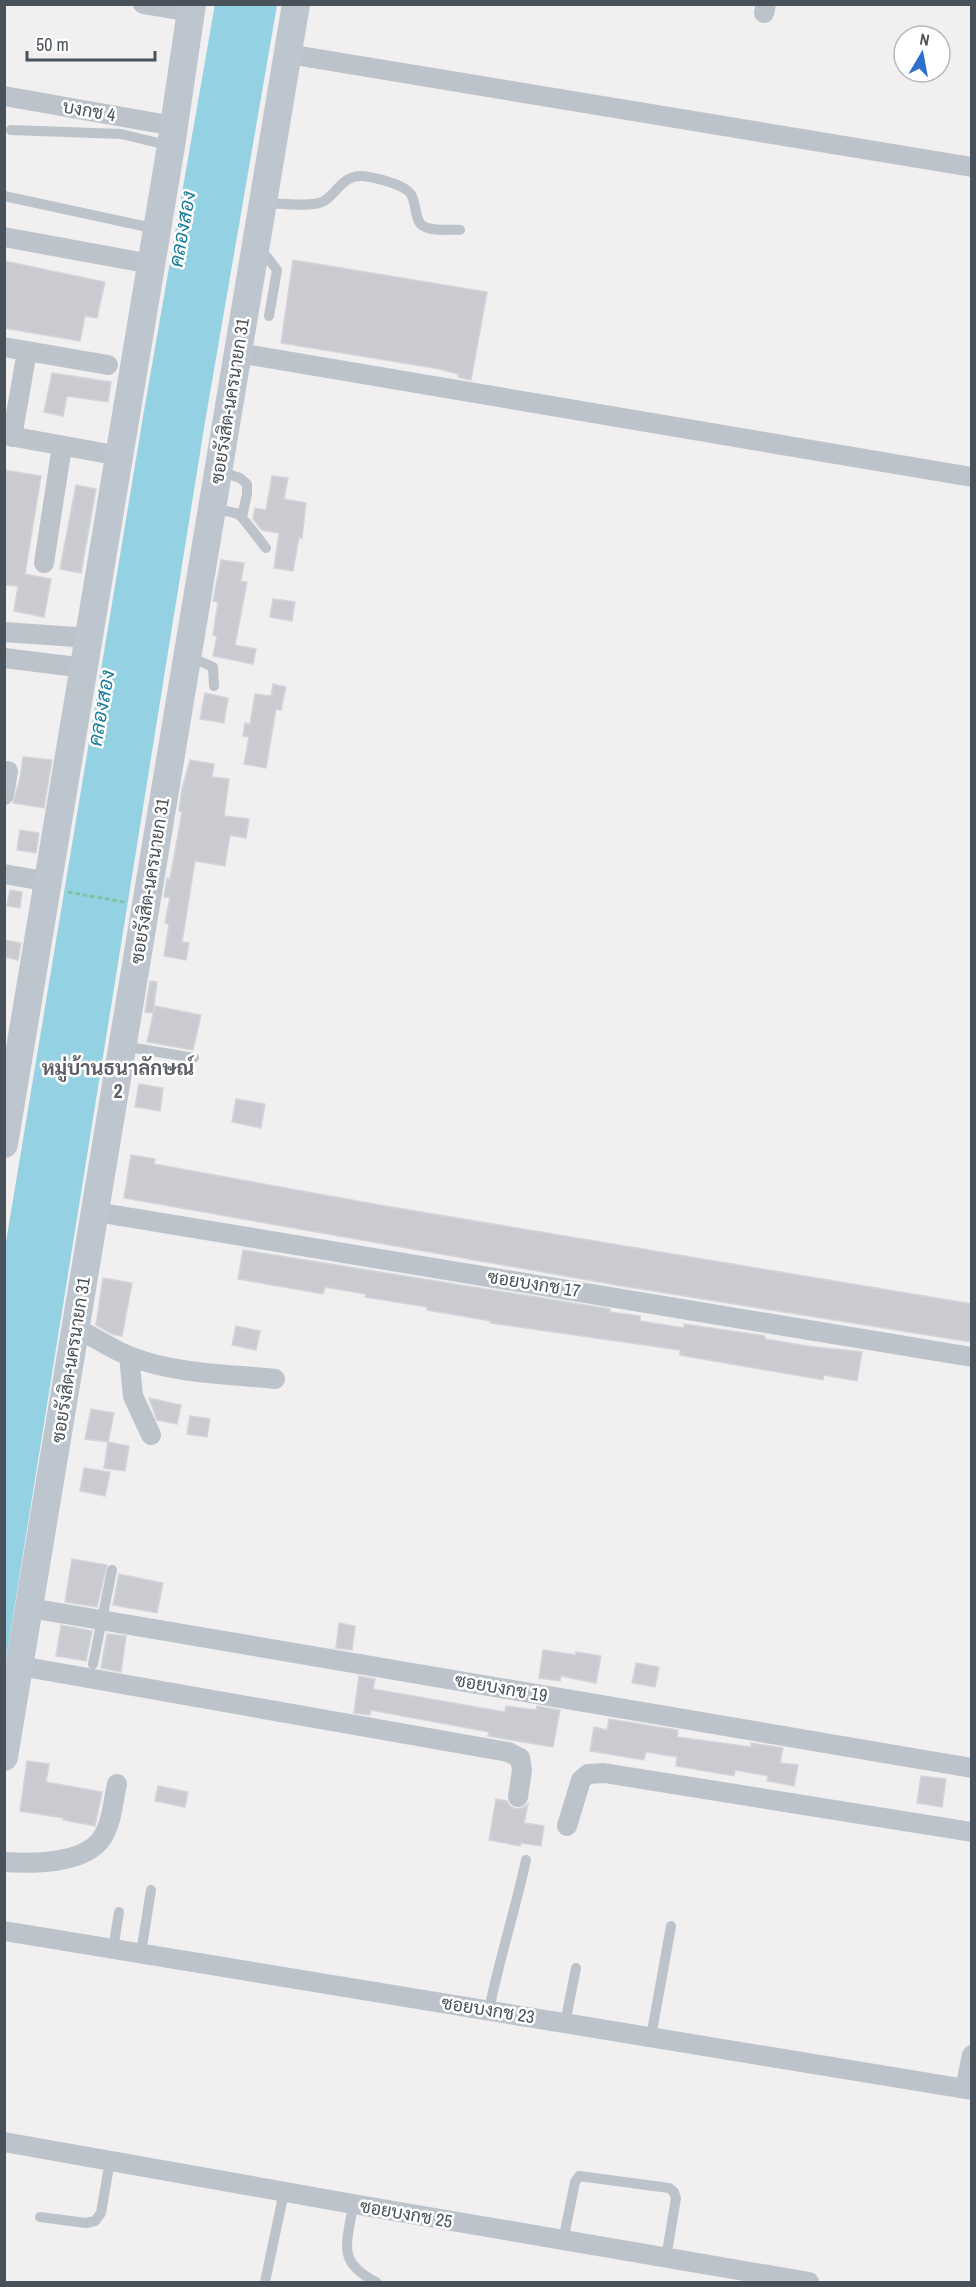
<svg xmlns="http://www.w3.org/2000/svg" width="976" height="2287" font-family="'Archivo Narrow',Sarabun,sans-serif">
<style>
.water{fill:#94d1e2}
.building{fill:#c9cbd1;stroke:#d4d5da;stroke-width:1.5}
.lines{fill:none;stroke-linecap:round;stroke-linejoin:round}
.path{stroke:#7ec4a3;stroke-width:3;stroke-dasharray:4.5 3;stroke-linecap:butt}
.lane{stroke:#bcc3ca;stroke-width:10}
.street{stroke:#bcc3ca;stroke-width:20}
.secondary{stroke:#bdc5ce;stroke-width:28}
.labels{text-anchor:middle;stroke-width:5;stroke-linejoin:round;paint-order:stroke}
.street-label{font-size:18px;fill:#49525a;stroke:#fff}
.water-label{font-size:20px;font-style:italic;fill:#1c7e9a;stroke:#fff}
.neighbourhood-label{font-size:20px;font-weight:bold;fill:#5c5f63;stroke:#fff}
</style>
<rect width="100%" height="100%" fill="#f1efef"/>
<path class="water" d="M215 4 277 5 205 422 5 1666V1248L144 411Z"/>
<path class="building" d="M293 260 487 292 471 380 458 377V374L440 369 281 343Z
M4 261 105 282 97 318 85 316 80 341 4 328Z
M52 373 111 382 108 402 67 396 63 416 44 412Z
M4 470 41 476 25 574 51 579 44 617 14 611 18 586 4 585Z
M272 476 288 478 284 499 306 503 302 538 299 537 293 571 274 568 279 533 262 530 253 519 255 508 266 510Z
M76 485 96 489 81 573 60 569Z
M221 560 244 563 241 581 247 582 235 645 256 649 253 664 213 656 217 636 213 635 218 602 213 601Z
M273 599 295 602 292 621 270 617Z
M273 684 286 687 281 710 276 709 266 768 244 764 249 737 243 736 245 723 250 724 255 694 271 696Z
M205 693 228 698 224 723 200 719Z
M23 757 52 760 44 808 13 803 20 778Z
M190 760 214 764 212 777 229 779 224 816 249 819 246 838 230 835 225 866 195 861 182 942 189 943 186 960 164 956 169 924 165 923 170 897H164L167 878 170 879 182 812 179 811 182 789Z
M20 830 39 833 36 853 17 850Z
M10 890 22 892 20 908 7 906Z
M4 940 21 943 18 960 4 957Z
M150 981 157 982 153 1013 145 1012Z
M155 1006 201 1015 193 1050 147 1042Z
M139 1084 163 1088 160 1111 135 1107Z
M236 1099 265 1104 261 1128 232 1122Z
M131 1155 155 1159 154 1164 385 1206 972 1304V1342L622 1286 124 1198Z
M243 1250 610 1309V1312L640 1316V1321L684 1328V1324L765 1336V1339L807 1346 862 1352 857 1381 824 1375 823 1380 680 1355V1350L490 1323 491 1321 427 1310V1307L365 1297 366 1294 325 1287 323 1294 238 1279Z
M103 1278 132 1283 122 1336 112 1334 96 1325Z
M236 1326 260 1331 256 1350 232 1345Z
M149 1398 181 1405 177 1424 157 1420Z
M91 1409 114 1413 108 1442 129 1446 125 1471 104 1468 108 1442 85 1439Z
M190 1416 210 1419 207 1437 187 1434Z
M84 1468 110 1472 105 1496 80 1491Z
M72 1559 107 1565 97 1607 65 1602Z
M119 1574 163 1583 157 1613 113 1605Z
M339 1623 355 1626 352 1650 336 1648Z
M61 1625 92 1631 86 1661 56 1656Z
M107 1634 126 1636 121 1672 101 1668Z
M543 1650 576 1655V1652L601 1656 596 1683 561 1676 560 1681 539 1678Z
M636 1663 659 1667 655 1687 632 1683Z
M359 1676 375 1679 373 1689 476 1707 505 1712 506 1706 536 1710 537 1706 560 1710 553 1747 488 1736 489 1732 371 1710 370 1715 354 1713Z
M609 1719 678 1730 677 1737 751 1747V1743L783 1748 780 1763 798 1765 794 1786 767 1781 768 1776 735 1770 734 1776 676 1766 677 1757 646 1752 644 1760 590 1751 594 1727 607 1730Z
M27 1761 49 1764 46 1782 102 1792 95 1826 63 1820 64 1818 20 1811Z
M921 1776 946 1779 942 1807 917 1803Z
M158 1786 188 1792 185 1807 155 1801Z
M496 1799 507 1801 510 1806 516 1809 522 1808 528 1804 524 1823 544 1826 541 1846 521 1843 520 1846 489 1840Z"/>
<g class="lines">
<path class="path" d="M68 892 124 902"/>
<path class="lane" d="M11 130 121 134 171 146
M4 196 157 229
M264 203C279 203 313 208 324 201 338 192 343 175 362 176 373 177 403 184 410 193 417 201 414 221 423 226 433 232 450 229 460 230
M256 252 267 257 277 270 269 316
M219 471 240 478 247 484V494L242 517
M214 509C222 511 231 511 238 514 243 517 260 541 266 548
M188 656 213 667 214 686
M123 1046 194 1058
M93 1664 112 1570
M113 1949 119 1912
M141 1953 151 1890
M489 2010C499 1960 515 1911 526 1860
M565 2023 576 1968
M651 2037 671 1926
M353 2204C348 2243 335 2261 376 2282
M40 2217 86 2223 95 2221 101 2213 110 2161
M563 2241 575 2182 579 2176 669 2188 674 2192 676 2198 666 2258
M265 2282 284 2192"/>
<path class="street" d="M143 4 191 12
M764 13 766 4
M288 54 972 167
M4 96 174 126
M4 237 151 264
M4 347 108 365
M238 353 972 477
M4 435 120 456
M12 437 27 351
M44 563 62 446
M4 632 90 638
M4 658 85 668
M4 795 8 771
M4 874 50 882
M96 1212 972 1357
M76 1328C94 1337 111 1349 129 1356 174 1374 228 1374 275 1379
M129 1356 133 1396 151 1435
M30 1608 972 1768
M20 1666 508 1752 520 1758 522 1770 518 1797
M567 1826 581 1780 588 1774 604 1773 972 1832
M4 1862C32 1864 85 1864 102 1838 112 1823 113 1801 117 1784
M4 1931 972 2090
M965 2089 972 2055
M4 2142 353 2204 809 2282"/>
<path class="secondary" d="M4 1144 171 146 192 4
M4 1757 296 4"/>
</g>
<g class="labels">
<g class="street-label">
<text transform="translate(89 111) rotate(10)" y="6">บงกช 4</text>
<text transform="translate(230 401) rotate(-81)" y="6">ซอยรังสิต-นครนายก 31</text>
<text transform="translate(150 881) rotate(-81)" y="6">ซอยรังสิต-นครนายก 31</text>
<text transform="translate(534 1284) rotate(9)" y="6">ซอยบงกช 17</text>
<text transform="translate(71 1360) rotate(-81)" y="6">ซอยรังสิต-นครนายก 31</text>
<text transform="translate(501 1688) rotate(10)" y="6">ซอยบงกช 19</text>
<text transform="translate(488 2010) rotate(9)" y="6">ซอยบงกช 23</text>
<text transform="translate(406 2214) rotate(10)" y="6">ซอยบงกช 25</text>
</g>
<g class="water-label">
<text transform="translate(182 229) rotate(-80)" y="7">คลองสอง</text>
<text transform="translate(101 708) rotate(-80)" y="7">คลองสอง</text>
</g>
<g class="neighbourhood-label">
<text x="118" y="1075">หมู่บ้านธนาลักษณ์<tspan x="118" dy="23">2</tspan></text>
</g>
</g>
<rect width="976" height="2287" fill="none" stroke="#49525a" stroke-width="12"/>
<g transform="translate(922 54) rotate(10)"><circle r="28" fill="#ffffff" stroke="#b6babd" stroke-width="1.5"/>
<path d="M0-4.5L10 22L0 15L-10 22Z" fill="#2d70cd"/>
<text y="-9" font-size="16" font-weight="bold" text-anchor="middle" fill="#49525a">N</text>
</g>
<path d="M27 51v9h128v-9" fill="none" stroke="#49525a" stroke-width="3"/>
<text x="36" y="51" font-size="18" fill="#49525a" stroke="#ffffff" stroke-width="4.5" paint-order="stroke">50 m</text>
</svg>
